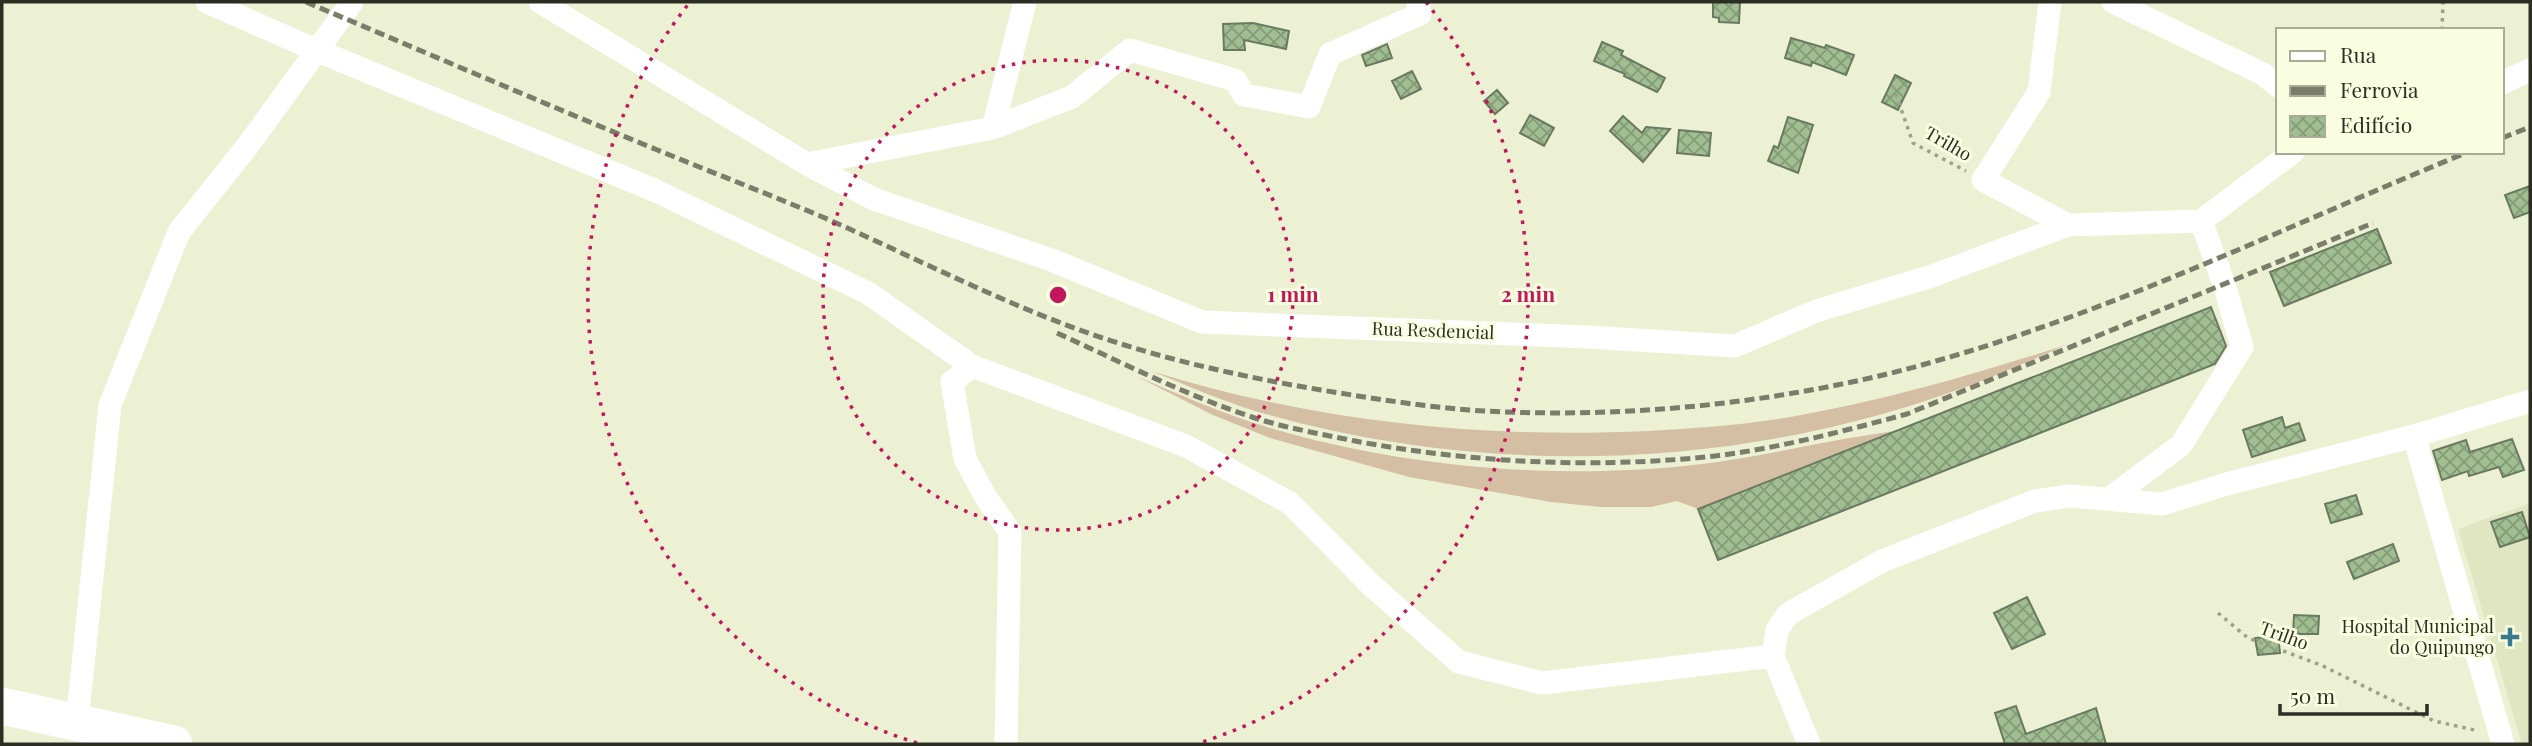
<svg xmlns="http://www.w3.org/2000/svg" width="2532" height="746" font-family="'Playfair Display',serif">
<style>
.built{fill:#e1e6c2}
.grass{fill:#d4bea4}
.building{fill:url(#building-cross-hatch);stroke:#6a7962;stroke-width:2}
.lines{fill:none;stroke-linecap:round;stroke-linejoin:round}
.path{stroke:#9da18b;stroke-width:3.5;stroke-dasharray:3.5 5;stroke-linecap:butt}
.street{stroke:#fff;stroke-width:23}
.primary{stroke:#fff;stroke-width:37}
.rail{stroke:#7a7d6a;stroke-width:5;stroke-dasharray:10 5;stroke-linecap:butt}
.ring{fill:none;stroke:#c2185b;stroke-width:3.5;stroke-dasharray:3.5 7}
.poi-dot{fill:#397b8d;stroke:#fafee1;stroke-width:2.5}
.labels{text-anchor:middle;stroke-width:6;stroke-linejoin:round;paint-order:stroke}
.street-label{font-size:18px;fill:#2c2e23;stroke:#fafee1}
.poi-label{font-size:18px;fill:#2c2e23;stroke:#fafee1;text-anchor:end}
.centre{fill:#c2185b;stroke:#fafee1;stroke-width:3.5}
.ring-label{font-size:21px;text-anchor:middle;font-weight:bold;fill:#c2185b;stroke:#fafee1;stroke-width:6;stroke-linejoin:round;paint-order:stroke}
</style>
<defs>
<pattern id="building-cross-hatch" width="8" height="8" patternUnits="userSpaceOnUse" patternTransform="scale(1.75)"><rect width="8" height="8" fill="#a0be91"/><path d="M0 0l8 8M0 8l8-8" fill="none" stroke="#839b76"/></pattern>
</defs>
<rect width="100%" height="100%" fill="#edf1d4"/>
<path class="built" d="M2530 503V744H2522L2458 529Z"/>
<path class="grass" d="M2066 345C2021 365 1975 385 1928 400 1713 471 1473 475 1255 411 1220 400 1186 385 1151 371 1312 421 1479 439 1648 431 1695 428 1743 425 1790 417 1884 401 1975 374 2066 345Z
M1136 376C1180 395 1224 414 1270 428 1407 468 1560 481 1702 464 1767 456 1831 439 1896 431L1698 509 1677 501 1651 507H1601L1551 502 1409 477 1270 438 1213 415Z"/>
<path class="building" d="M1713 2H1740L1739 23 1719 22V18L1713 17Z
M1253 23 1289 31 1286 49 1244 40 1245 50H1224L1223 24Z
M1791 38 1825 48 1826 45 1854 55 1846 75 1812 62 1811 66 1785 58Z
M1602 42 1623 51 1621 55 1665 78 1660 88 1657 92 1624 76 1625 74 1594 61Z
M1387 44 1392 58 1366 66 1362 55Z
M1412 71 1421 89 1401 99 1392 81Z
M1895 75 1911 83 1898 110 1882 102Z
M1497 90 1508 103 1495 114 1484 101Z
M1530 115 1554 128 1544 146 1520 133Z
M1623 116 1642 133 1646 127 1670 129 1643 162 1610 131Z
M1788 117 1813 125 1798 173 1768 161 1774 146 1778 148Z
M1679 130 1711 133 1709 156 1677 153Z
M2530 186V212L2514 218 2505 195Z
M2377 229 2391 263 2284 306 2270 272Z
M2211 307 2226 346 2215 364 1718 560 1698 509Z
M2282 417 2285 428 2299 423 2305 440 2252 457 2243 430Z
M2512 439 2524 470 2503 477 2499 467 2469 476 2468 471 2442 480 2433 451 2466 440 2470 452Z
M2356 495 2362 514 2331 523 2325 504Z
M2522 512 2530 537 2500 547 2491 522Z
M2393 544 2399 561 2354 579 2347 562Z
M2027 597 2045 634 2012 649 1994 613Z
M2294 615 2319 616 2318 634H2293Z
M2278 635 2280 653 2258 655 2255 638Z
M2016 706 2026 734 2096 708 2106 744H2005L1995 713Z"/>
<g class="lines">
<path class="path" d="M2442 30 2443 2
M1893 86 1913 143 1966 171
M2218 613 2248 638 2321 665 2434 721 2479 731"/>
<path class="street" d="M207 2 318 51 654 190 868 293 972 366 952 382 965 459 987 499 1010 532 1006 744
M540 2 807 164 993 128 1072 97 1130 50 1235 80 1244 95 1309 107 1330 54 1420 14 1418 2
M2050 2 2039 92 1983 180 2068 225 2201 221 2224 284 2242 347 2181 445 2110 498
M2113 2 2263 74 2278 86
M2502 83 2530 70
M993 128 1025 2
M807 164 874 199 1054 261 1202 322 1588 337 1735 346 1816 311 1932 276 2068 225
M2201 221 2293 152
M972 366 1186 446 1290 503 1371 585 1459 662 1542 683 1773 656
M2414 436 2503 744
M77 722 110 405 179 232 249 144 352 2
M1809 744 1773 656 1777 630 1788 614 1882 561 2035 501 2070 496 2162 504 2223 485 2414 436 2530 401"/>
<path class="primary" d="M2 706 174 744"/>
<path class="rail" d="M306 2C422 51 538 101 655 149 711 172 768 194 825 218 909 255 990 297 1077 329 1156 358 1238 376 1321 390 1370 398 1419 406 1469 410 1605 419 1745 407 1879 376 2083 327 2274 231 2468 152
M2502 138 2530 127
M1057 333C1121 362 1185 395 1252 417 1285 428 1321 434 1355 441 1473 463 1596 469 1715 456 1780 448 1844 431 1907 414L2373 223"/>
</g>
<g class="ring">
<circle cx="1058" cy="295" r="235"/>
<path d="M917 743A470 470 0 0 1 690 2M1426 2A470 470 0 0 1 1199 743"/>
</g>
<path class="poi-dot" d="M2506.5 626.5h7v7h7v7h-7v7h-7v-7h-7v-7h7z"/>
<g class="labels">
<g class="street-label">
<text transform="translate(1948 144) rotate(30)" y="6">Trilho</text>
<text transform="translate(1433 331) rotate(2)" y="6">Rua Resdencial</text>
<text transform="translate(2284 636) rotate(20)" y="6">Trilho</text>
</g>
<g class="poi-label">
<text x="2494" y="633">Hospital Municipal<tspan x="2494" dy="21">do Quipungo</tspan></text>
</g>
</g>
<circle cx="1058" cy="295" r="10" class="centre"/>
<g class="ring-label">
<text x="1293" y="302">1 min</text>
<text x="1528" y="302">2 min</text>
</g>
<rect width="2532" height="746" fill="none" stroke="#2c2e23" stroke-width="7"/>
<rect x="2276" y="28" width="228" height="126" fill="#fafee1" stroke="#a8ab95" stroke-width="2"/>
<rect x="2290" y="51" width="35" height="10" fill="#ffffff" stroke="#a8ab95" stroke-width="2"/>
<text x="2340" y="63" font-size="21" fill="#2c2e23">Rua</text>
<rect x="2290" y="86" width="35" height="10" fill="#7a7d6a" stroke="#a8ab95" stroke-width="2"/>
<text x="2340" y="98" font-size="21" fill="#2c2e23">Ferrovia</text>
<rect x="2290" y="116" width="35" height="21" fill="url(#building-cross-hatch)" stroke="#a8ab95" stroke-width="2"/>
<text x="2340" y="133" font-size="21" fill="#2c2e23">Edifício</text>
<path d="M2280 704v10h147v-10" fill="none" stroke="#2c2e23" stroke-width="3.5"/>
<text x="2290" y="704" font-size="21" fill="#2c2e23" stroke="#fafee1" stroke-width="5" paint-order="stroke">50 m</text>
</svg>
